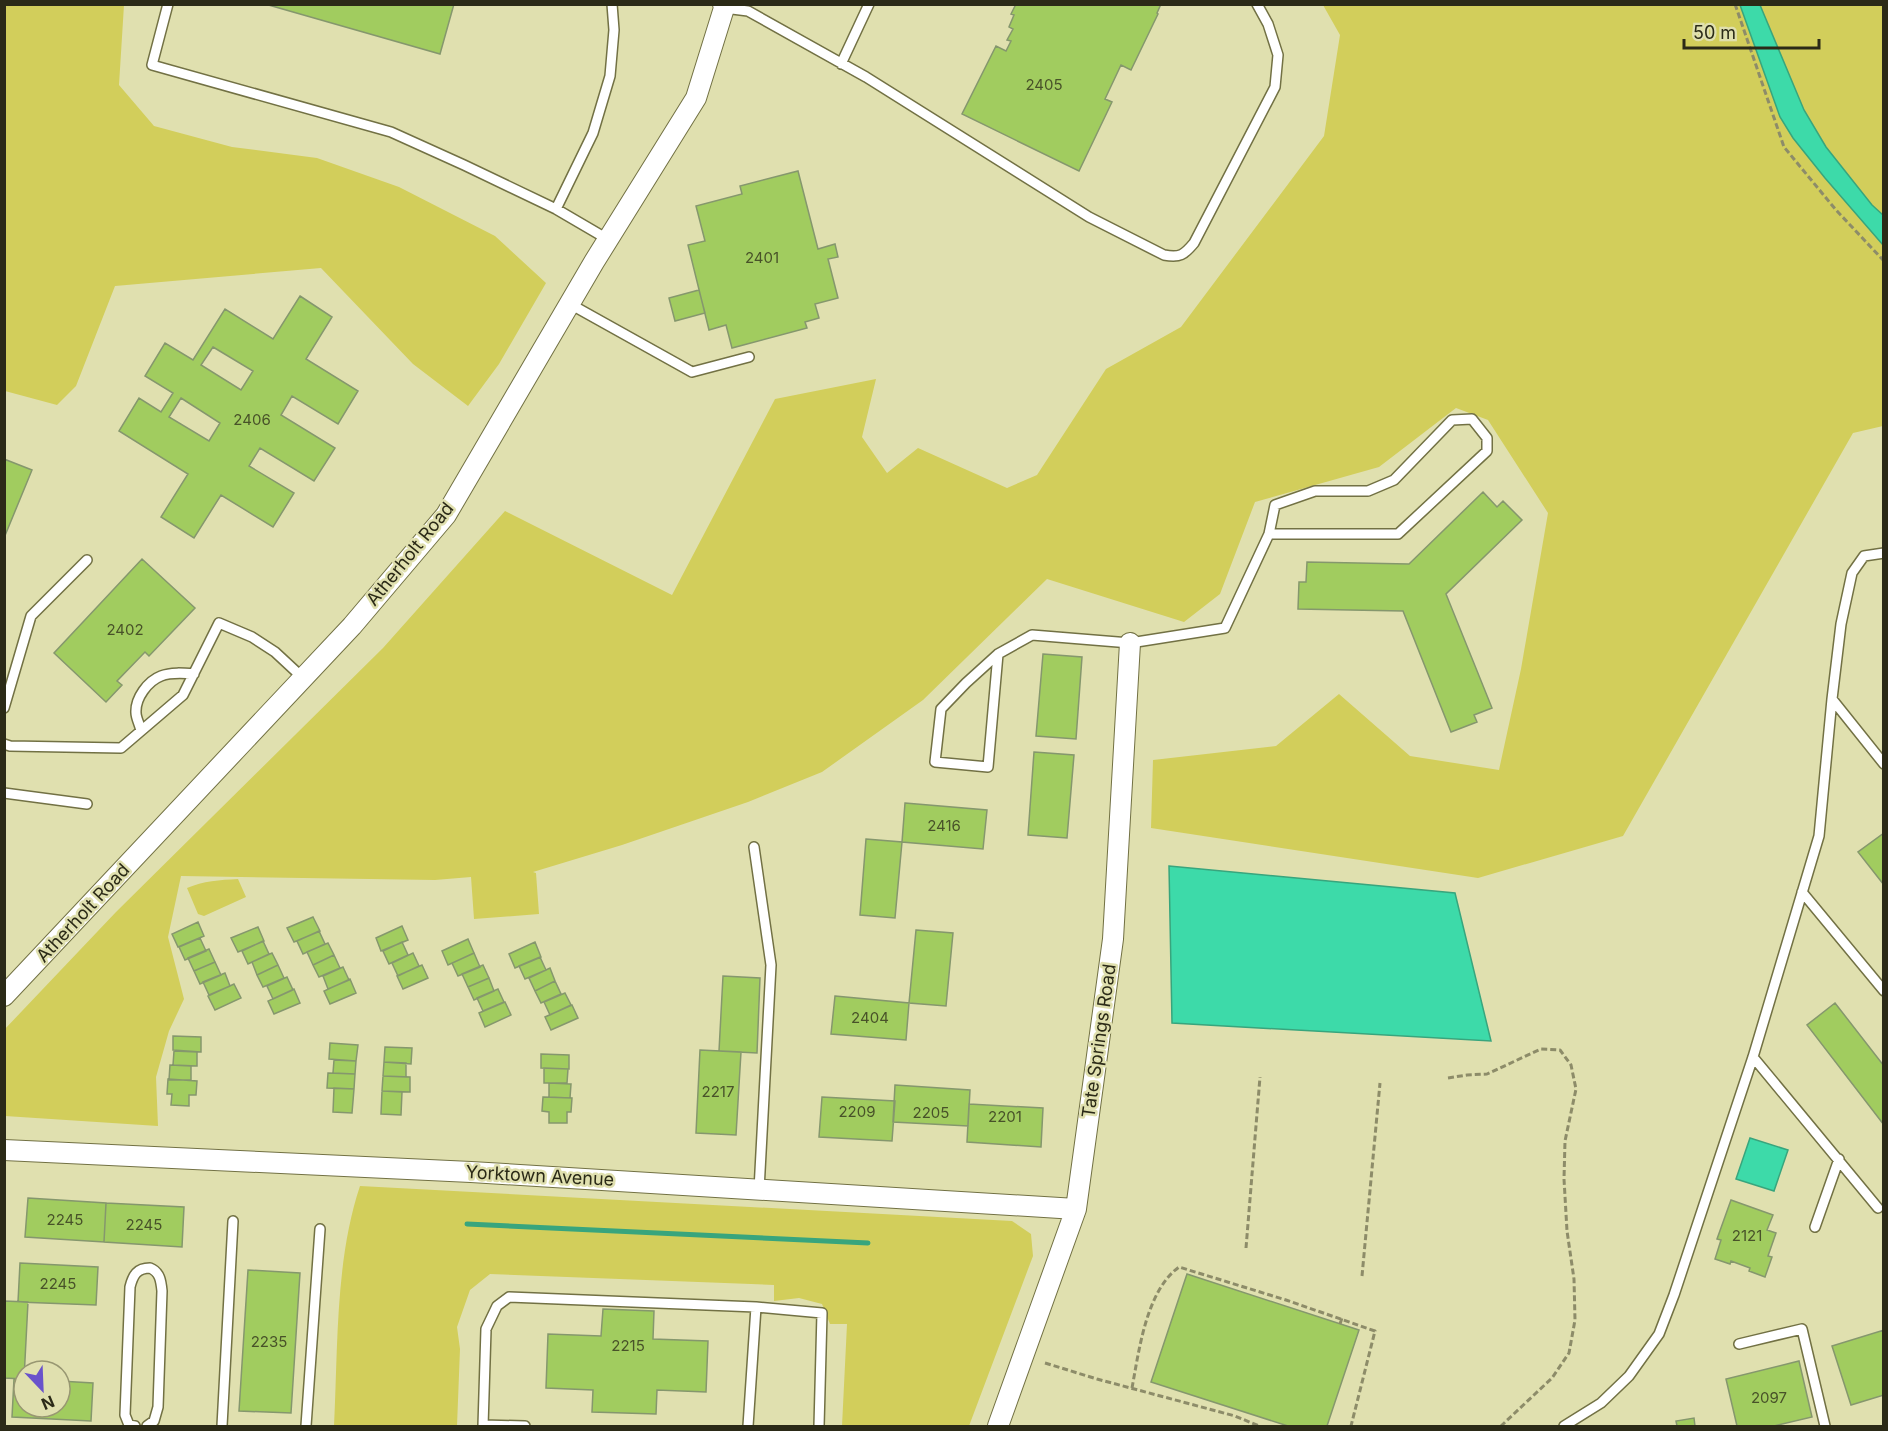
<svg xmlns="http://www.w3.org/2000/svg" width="1888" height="1431" font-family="Inter,sans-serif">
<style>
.green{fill:#d2ce5b}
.water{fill:#3ddaa9;stroke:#38a57d;stroke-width:1.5}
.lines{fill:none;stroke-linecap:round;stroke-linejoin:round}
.stream{stroke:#38a57d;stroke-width:5}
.building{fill:#a1cc5f;stroke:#85976d;stroke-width:1.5;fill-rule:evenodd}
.lane-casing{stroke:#727144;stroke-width:12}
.street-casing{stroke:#727144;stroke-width:22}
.path{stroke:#8d8c69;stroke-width:3;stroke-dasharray:6 3;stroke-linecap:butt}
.lane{stroke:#fff;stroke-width:9}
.street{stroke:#fff;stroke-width:20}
.labels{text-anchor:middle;stroke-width:5;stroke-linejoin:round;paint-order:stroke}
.number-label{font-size:15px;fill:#485229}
.street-label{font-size:18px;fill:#2b2a17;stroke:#e0e0af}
</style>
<rect width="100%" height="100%" fill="#e0e0af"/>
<path class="green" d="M4 5H124L119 85 154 126 232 147 317 158 399 187 495 236 546 283 499 364 468 406 413 364 321 268 115 286 76 386 57 405 5 391Z
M1323 5H1883V426L1853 433 1623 836 1478 878 1151 828 1153 760 1276 746 1339 694 1410 756 1499 770 1521 669 1548 513 1488 420 1456 408 1379 467 1255 502 1220 594 1184 622 1047 579 923 700 822 772 748 802 622 845 533 872 536 873 539 914 474 919 471 877 435 880 181 876 168 937 184 999 169 1031 156 1077 158 1126 5 1116 4 1030 116 912 383 648 505 511 672 595 775 399 876 379 862 437 887 473 918 448 1007 488 1037 475 1106 369 1181 327 1324 136 1340 35Z
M238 879 246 897 204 916 198 914 187 888C203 881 220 880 238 879Z
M360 1186 1012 1221 1031 1234 1033 1256 969 1426H842L847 1324H830L822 1304 799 1298 774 1301V1285L490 1274 470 1290 457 1327 460 1349 457 1426H334C338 1348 335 1261 360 1186Z"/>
<path class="water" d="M1740 5H1760L1804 110 1826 147 1872 205 1883 215V245L1825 178 1793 138 1780 117Z
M1169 866 1455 893 1491 1041 1172 1023Z
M1750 1138 1788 1150 1774 1191 1736 1179Z"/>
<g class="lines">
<path class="stream" d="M467 1224 868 1243"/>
</g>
<path class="building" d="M265 4H454L440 54Z
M1016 4H1161L1157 13 1158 14 1131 70 1121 65 1105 99 1112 102 1079 171 962 114 996 46 1006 51 1011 41 1007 40 1013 29 1009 27 1014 15 1011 14Z
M798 171 818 249 835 244 838 257 828 259 838 298 815 304 819 318 805 322 807 328 732 348 726 325 709 330 688 245 705 241 696 206 742 194 740 186Z
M699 290 705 313 675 321 669 298Z
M300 296 332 317 306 359 358 391 338 424 292 396 281 415 335 448 314 481 260 448 249 466 294 493 273 527 221 495 194 538 161 517 188 474 119 431 139 398 161 412 173 393 145 376 165 343 193 360 225 309 273 339ZM213 347 253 371 241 390 201 365ZM181 398 220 423 209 441 169 417Z
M4 459 32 470 4 538Z
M1483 492 1497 507 1503 501 1522 520 1446 594 1492 708 1474 715 1477 722 1451 732 1403 611 1298 609 1299 582H1306L1307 562 1409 564Z
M142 559 195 608 149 656 145 652 117 681 122 685 106 702 54 653Z
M1043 654 1082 657 1076 739 1036 736Z
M1034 752 1074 755 1067 838 1028 835Z
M905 803 987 810 983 849 902 842Z
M1884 833V885L1858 852Z
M866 839 902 842 895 918 860 915Z
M313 917 320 931 294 942 287 928Z
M198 922 204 936 178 947 172 934Z
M402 926 408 940 381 951 376 938Z
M258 927 264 941 238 952 231 938Z
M916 930 953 933 946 1006 909 1003Z
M319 931 325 944 303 954 297 941Z
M200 938 206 951 185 960 179 947Z
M468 939 474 953 448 965 442 951Z
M263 941 269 954 248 964 242 951Z
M402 942 408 955 389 964 383 951Z
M535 942 541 957 515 968 509 954Z
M328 943 334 955 313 965 307 952Z
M209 949 215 962 194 971 188 958Z
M272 953 278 965 257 975 252 962Z
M413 953 419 966 398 976 392 963Z
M474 953 480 967 458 976 452 963Z
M334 955 340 968 319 977 313 965Z
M540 957 546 970 525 979 519 966Z
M215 962 221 975 200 984 194 971Z
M278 965 284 978 263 987 257 975Z
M422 965 428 978 403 989 397 976Z
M483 965 489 978 468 987 462 974Z
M343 967 349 980 328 989 323 976Z
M550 968 555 981 535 991 529 978Z
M225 973 230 986 209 995 203 982Z
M723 976 760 978 757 1053 719 1051Z
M287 977 293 990 273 999 267 986Z
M489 978 494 991 474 1000 468 987Z
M350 979 356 993 330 1004 324 991Z
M555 981 561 994 541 1003 535 991Z
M234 984 241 998 215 1010 208 996Z
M294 989 300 1003 274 1014 268 1001Z
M498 989 504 1002 483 1011 477 998Z
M565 993 571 1005 550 1015 544 1002Z
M835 996 909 1003 906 1040 831 1034Z
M505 1002 511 1015 485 1027 479 1013Z
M1835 1003 1884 1066V1125L1807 1025Z
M572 1005 578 1018 551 1030 545 1017Z
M173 1036 201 1037V1052L173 1050Z
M330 1043 358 1045 356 1061 329 1059Z
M385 1047 412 1048 411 1064 384 1062Z
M700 1050 741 1052 736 1135 696 1133Z
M174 1051 197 1052V1066L173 1065Z
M541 1054 569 1055V1069L541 1068Z
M334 1060 356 1061 355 1074 333 1073Z
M384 1062 406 1063V1077L383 1076Z
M170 1065 191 1066V1080H169Z
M544 1068 568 1069 567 1083H544Z
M328 1073 355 1074 354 1089 327 1088Z
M383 1076 410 1077V1092L382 1091Z
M168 1079 197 1081 196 1095H189V1106L171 1105 172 1094H167Z
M549 1083 571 1084 570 1098 549 1097Z
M895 1085 970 1090 968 1126 893 1122Z
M334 1088 354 1089 352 1113 333 1112Z
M382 1091 402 1092 401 1115 381 1114Z
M543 1097 572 1098 571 1112H567V1123H549V1112L542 1111Z
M822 1097 895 1101 892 1141 819 1137Z
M969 1104 1043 1108 1041 1147 967 1142Z
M28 1198 106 1203 104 1242 25 1237Z
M1731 1200 1773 1215 1767 1230 1776 1233 1768 1256 1772 1257 1765 1277 1749 1271 1750 1268 1731 1261 1730 1264 1715 1259 1721 1240 1717 1239Z
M106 1203 184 1207 182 1247 104 1242Z
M20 1263 98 1267 96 1305 18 1302Z
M248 1270 300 1273 291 1413 239 1411Z
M1187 1274 1359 1330 1327 1426H1288L1151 1382Z
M4 1301 28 1302 24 1379 4 1378Z
M603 1309 654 1311 653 1339 708 1341 706 1392 657 1390 656 1414 592 1412 593 1390 546 1388 548 1334 601 1336Z
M1884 1330V1395L1851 1405 1832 1346Z
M1799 1361 1812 1417 1774 1426H1737L1726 1379Z
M14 1379H24V1407H60V1381L93 1383 91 1421 12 1417Z
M1694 1418 1695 1426H1677L1676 1421Z"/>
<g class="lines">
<g class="lane-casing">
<path id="lane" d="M168 4 152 65 391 132 464 165 556 209 609 240
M724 8 748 11 866 77 1089 217 1164 255C1180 258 1184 255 1194 243L1275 87 1278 55 1268 24 1257 4
M841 64 869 4
M556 209 593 133 610 76 614 30 612 4
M570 304 692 372 749 357
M998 654 988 767 935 762 941 709 966 683 998 654 1032 635 1130 643 1225 628 1269 534 1275 505 1315 491H1368L1394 480 1452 420 1472 419 1487 438V451L1398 534H1269
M1832 699 1884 764
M4 708 31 616 87 560
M141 731C140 725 136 718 136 713 135 698 148 681 161 676 171 672 183 673 194 674
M4 744 10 746 121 748 183 695 219 623 252 637 275 652 303 678
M4 793 87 804
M754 847 771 965 759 1190
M1802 892 1884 991
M1753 1057 1878 1208
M1815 1227 1839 1159
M756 1307 822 1313 819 1426
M1739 1344 1802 1329 1825 1426
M483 1425 525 1426
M135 1426 129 1425 125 1415 130 1287C133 1275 137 1268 150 1268 160 1272 161 1281 162 1291L158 1407 154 1421 147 1426
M222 1426 233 1221
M306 1426 320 1229
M483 1426 486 1329 497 1306 509 1297 756 1307 748 1426
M1564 1426 1601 1403 1629 1376 1659 1334 1674 1295 1753 1057 1819 836 1832 699 1841 624 1852 573 1864 556 1884 553"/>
</g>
<g class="street-casing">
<path id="street" d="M4 996 352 626 446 515 594 262 696 98 724 8 723 4
M4 1150 471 1172 1076 1209
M998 1426 1076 1209 1113 939 1130 643"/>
</g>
<path class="path" d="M1735 4 1784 147 1836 210 1884 261
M1448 1078 1467 1075 1487 1074 1541 1049 1560 1050 1571 1065 1576 1089 1565 1141 1564 1179 1567 1231 1574 1279 1575 1320 1569 1353 1552 1378 1501 1426
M1246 1248 1260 1077
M1362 1276 1380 1083
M1340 1324 1342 1318
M1045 1363 1097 1379 1235 1416 1259 1426
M1132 1388C1139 1351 1146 1291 1179 1267L1286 1300 1375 1331 1351 1426"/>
<use href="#lane" class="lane"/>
<use href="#street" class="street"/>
</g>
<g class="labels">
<g class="number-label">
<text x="1044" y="90">2405</text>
<text x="762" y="263">2401</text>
<text x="252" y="425">2406</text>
<text x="125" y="635">2402</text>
<text x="944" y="831">2416</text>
<text x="870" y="1023">2404</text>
<text x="718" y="1097">2217</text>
<text x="857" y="1117">2209</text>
<text x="931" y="1118">2205</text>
<text x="1005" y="1122">2201</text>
<text x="65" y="1225">2245</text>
<text x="144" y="1230">2245</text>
<text x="1747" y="1241">2121</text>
<text x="58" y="1289">2245</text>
<text x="269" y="1347">2235</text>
<text x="628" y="1351">2215</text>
<text x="1769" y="1403">2097</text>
</g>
<g class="street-label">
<text transform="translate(410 554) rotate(-51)" y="6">Atherholt Road</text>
<text transform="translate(83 913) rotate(-47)" y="6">Atherholt Road</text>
<text transform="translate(1099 1041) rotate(-82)" y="6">Tate Springs Road</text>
<text transform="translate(540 1176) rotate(3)" y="6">Yorktown Avenue</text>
</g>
</g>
<rect width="1888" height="1431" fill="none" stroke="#2b2a17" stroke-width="12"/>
<g transform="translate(42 1389) rotate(157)"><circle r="28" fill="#e0e0af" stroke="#989772" stroke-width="1.5"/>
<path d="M0-4.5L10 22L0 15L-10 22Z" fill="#6952cb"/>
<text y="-9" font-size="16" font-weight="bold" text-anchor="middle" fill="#2b2a17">N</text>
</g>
<path d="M1684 39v9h135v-9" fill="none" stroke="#2b2a17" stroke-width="3"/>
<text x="1693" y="39" font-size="18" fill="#2b2a17" stroke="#e0e0af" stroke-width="4.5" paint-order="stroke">50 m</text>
</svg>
